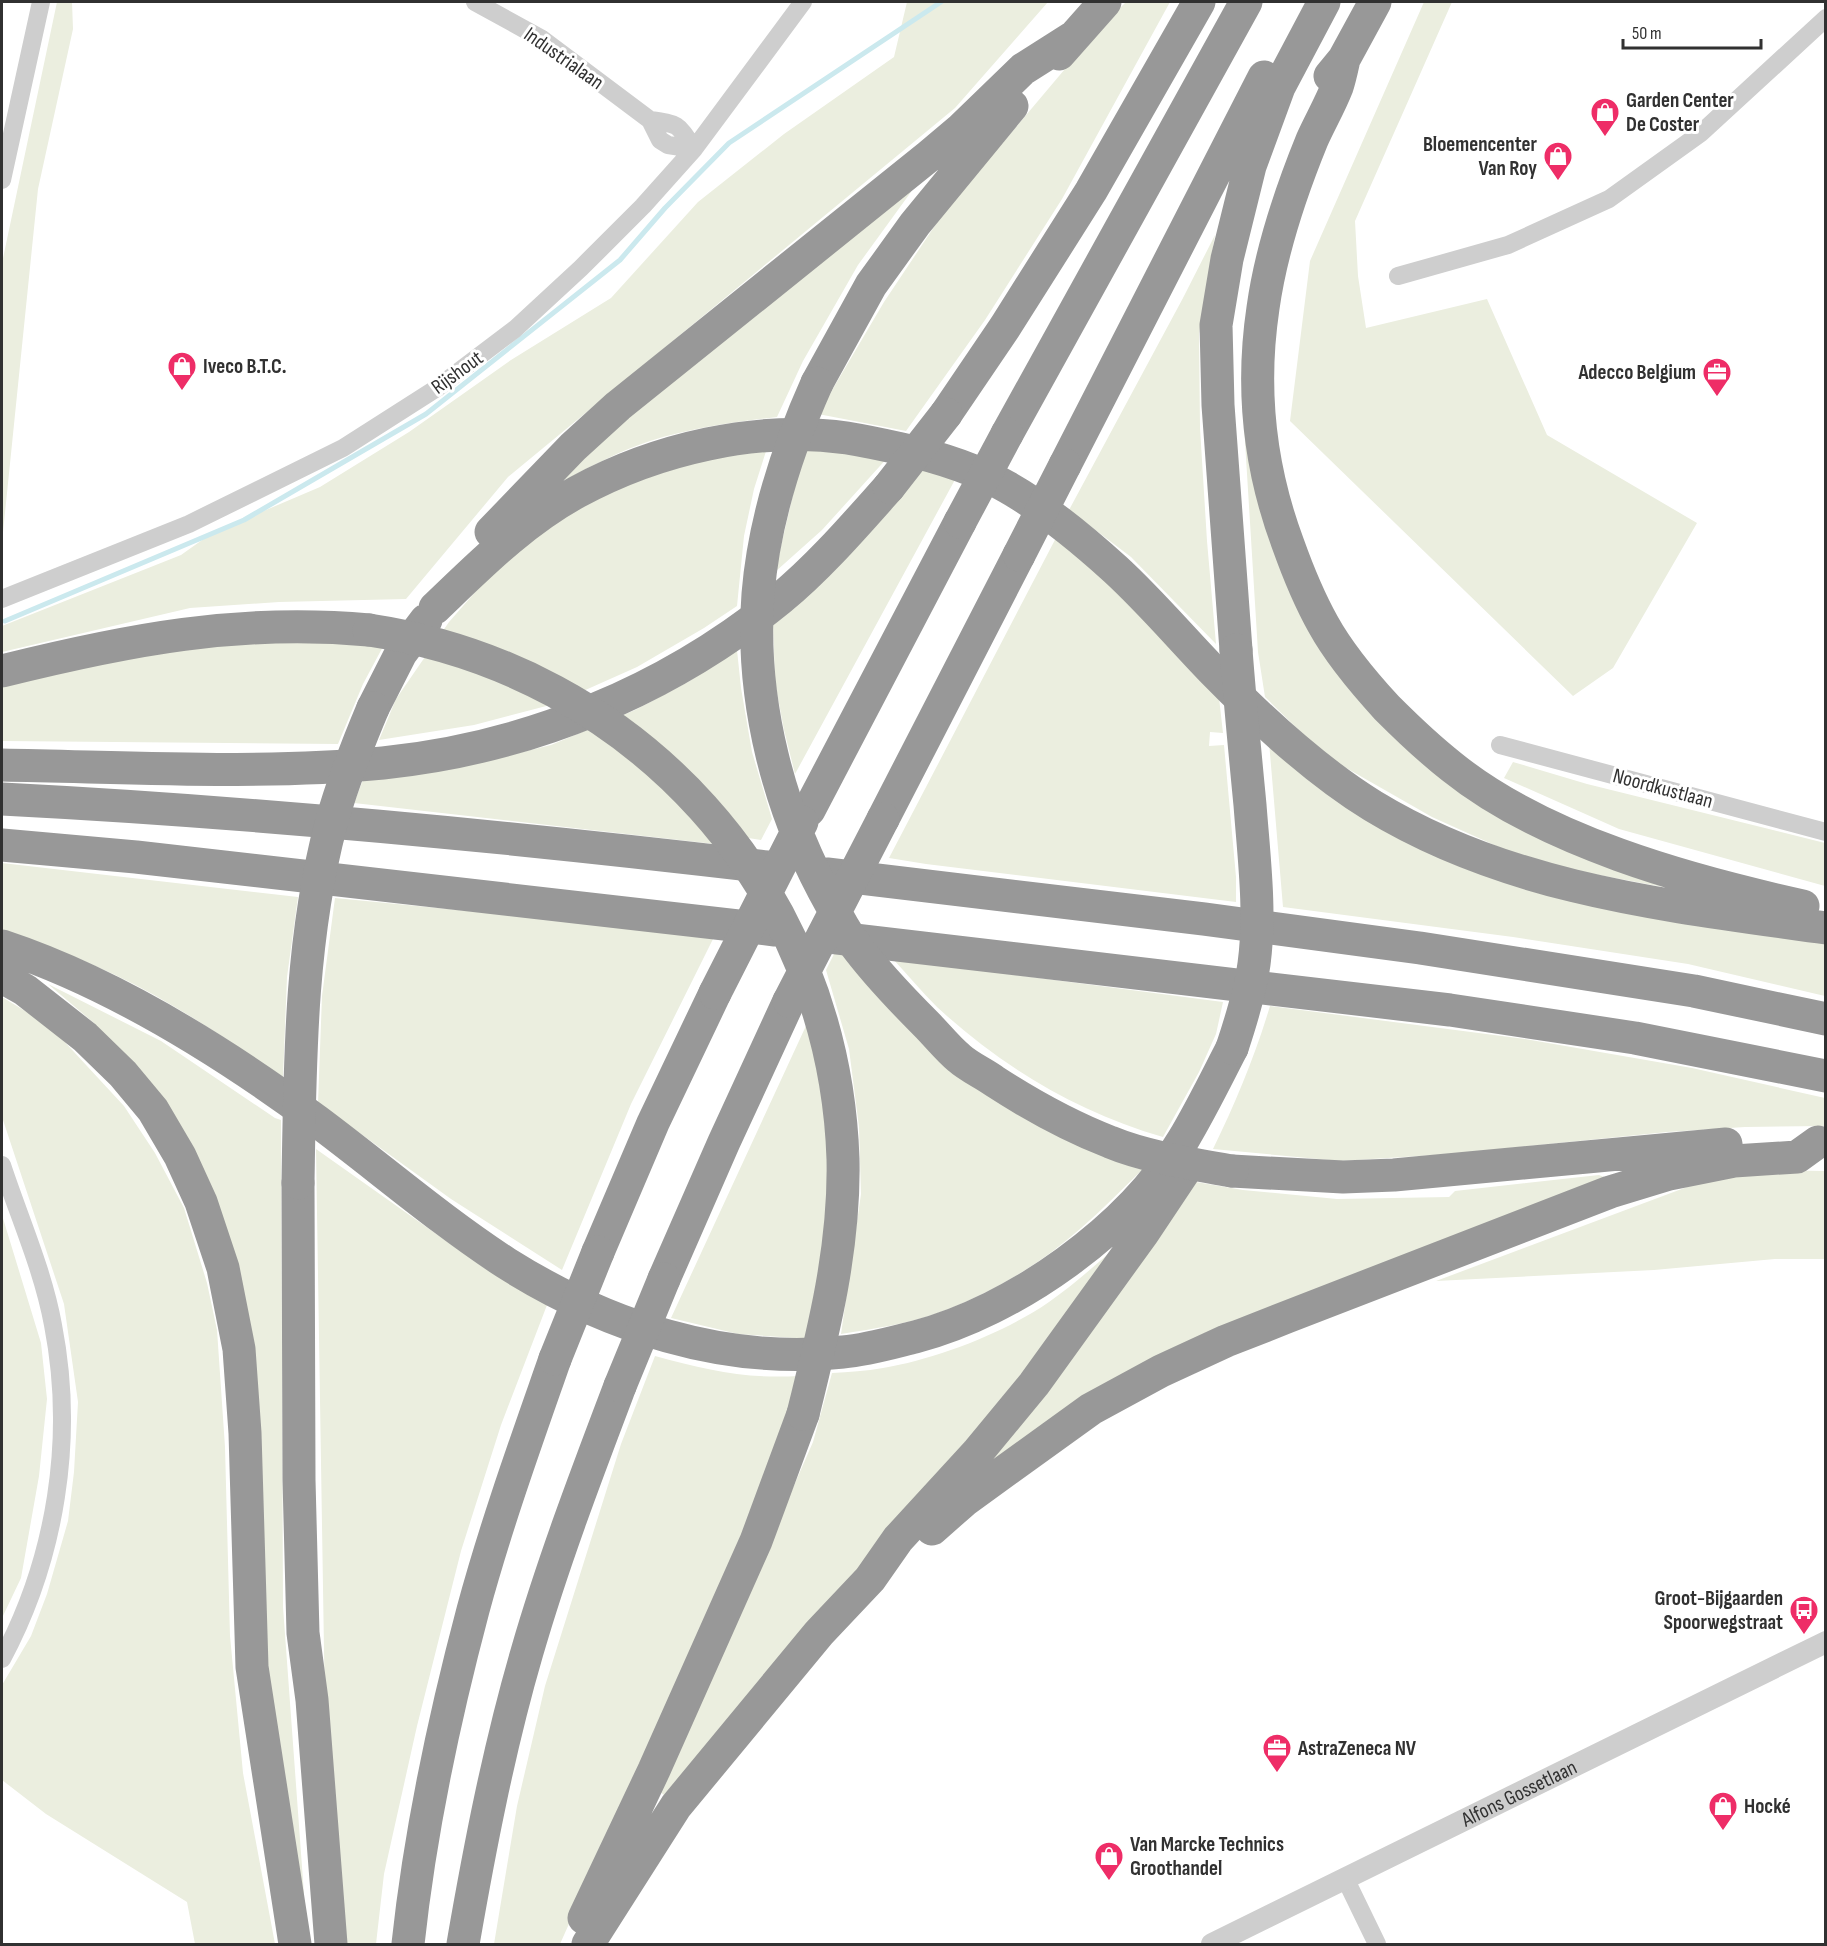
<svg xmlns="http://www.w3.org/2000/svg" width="1827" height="1946" font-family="'Sofia Sans Condensed',sans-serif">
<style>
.green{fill:#ebeedf}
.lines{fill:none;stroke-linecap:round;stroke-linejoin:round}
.stream{stroke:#cbe9ee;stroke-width:5}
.minor{stroke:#cecece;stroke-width:18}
.tertiary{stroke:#cecece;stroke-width:22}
.motorway{stroke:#989898;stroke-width:33}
.motorway-bridge{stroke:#989898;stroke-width:33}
.labels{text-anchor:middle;stroke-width:6;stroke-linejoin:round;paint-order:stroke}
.street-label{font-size:21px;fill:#313131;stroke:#fff}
.poi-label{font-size:21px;font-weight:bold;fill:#313131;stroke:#fff;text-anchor:start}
</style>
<rect width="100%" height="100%" fill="#fff"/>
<path class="green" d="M57 2H72L73 29 38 189 2 542V263Z
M907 2H1048L955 108 508 477 406 599 279 602 190 608 2 652V626L181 555 212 533 320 487 409 432 511 360 611 298 698 202 784 134 894 57Z
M1126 2H1170L1062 199 985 320 906 431 818 414 884 302 966 179 1000 146 1097 31Z
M1424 2H1452L1355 221 1358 276 1366 328 1487 299 1547 435 1697 523 1613 668 1573 696 1290 421 1310 261Z
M903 189 911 192 858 265 803 361 777 417C735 422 691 428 650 441 620 451 591 466 563 481L578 454Z
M1215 235 1199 334 1200 428 1207 541 1216 644 1131 557 1069 510 1183 298Z
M1243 409 1264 517 1421 758 1727 899 1572 870 1503 849 1432 817 1341 765 1305 736 1265 697 1258 652Z
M768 445 754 489 744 536 737 606 704 628 637 667 554 704 474 725 379 740 396 699 449 622 484 582 553 519 654 468Z
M804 447 889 456 822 530 775 572Z
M926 466 957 476 795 774 784 730 775 682 773 625C832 579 879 523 926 466Z
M1058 534 1218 689 1223 733 1210 732 1209 746 1224 745 1236 877V902L926 864 889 858Z
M386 641 363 684 338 744 2 741V681L177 644Z
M737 650 741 688 752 752 772 819 761 840 710 832 723 845 354 803 363 780 481 762 551 745 635 710 688 682Z
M1269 742 1370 817 1825 941V996L1688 964 1513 937 1283 907Z
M1513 762 1587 784 1825 843V886L1619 829 1504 778Z
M2 863 298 897 287 977 283 1077C228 1040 173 1002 113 974 77 957 39 943 2 930Z
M335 898 715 935 631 1104 562 1270 451 1199 318 1103 322 996Z
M838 946 878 996 1143 1169C1122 1189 1102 1210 1080 1229 1038 1266 988 1295 935 1314 905 1324 873 1329 841 1334L861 1194 859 1127 849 1049 826 970Z
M893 959 1223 1002 1216 1034 1199 1072 1163 1137C1077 1112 1002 1067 937 1007 922 992 908 975 893 959Z
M48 984 161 1041 275 1118 281 1120 283 1607 304 1894H300L266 1668 243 1297 94 1023Z
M2 997 50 1026 124 1106 155 1153 184 1208 207 1283 217 1330 225 1447 230 1636 243 1773 275 1944H195L187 1902 46 1814 2 1780V1685L31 1636 47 1594 68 1521 74 1472 78 1402 64 1304 2 1117Z
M1270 1006 1525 1039 1692 1068 1825 1098V1126L1745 1127 1667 1132 1451 1154 1340 1161 1213 1149C1236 1102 1255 1056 1270 1006Z
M811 1015 833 1178 810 1339 738 1334 671 1318Z
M316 1149 483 1267 547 1305 501 1425 461 1551 417 1726 384 1874 376 1944H342L325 1713Z
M1759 1170 1825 1171V1259H1775L1654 1270 1436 1281 1687 1187Z
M1599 1175 1604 1177 1489 1225 971 1481 1190 1181 1243 1190 1337 1199 1449 1197 1455 1191Z
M2 1215 41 1343 47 1399 39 1476 21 1578 2 1618Z
M1124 1240 1060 1333 664 1795 660 1792 813 1442 832 1373C849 1372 866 1371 883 1368 937 1359 1004 1333 1049 1302 1076 1283 1100 1261 1124 1240Z
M655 1356C707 1370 744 1379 799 1376L754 1510 560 1944H494L517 1806 545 1686 621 1444Z"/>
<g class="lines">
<path class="stream" d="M5 621 244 520 426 414 620 260 665 208 729 143 941 2"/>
<path class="minor" d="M475 2 542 39 650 120 660 140 668 145 694 149
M650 120C679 124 678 124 694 149
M2 180 41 2
M1398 276 1508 245 1609 199 1701 133 1826 18
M2 599 189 524 343 448 437 388 515 329 581 268 643 206 694 149 803 2
M1500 745 1826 832
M2 1165C19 1217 43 1270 53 1325 75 1438 56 1558 2 1659
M1345 1878 1377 1944"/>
<path class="tertiary" id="s1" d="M1212 1944 1826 1642"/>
<path class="motorway" d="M1059 54 1105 2
M1344 59C1342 68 1340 78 1337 87 1330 105 1320 122 1312 140 1290 194 1271 250 1263 308 1251 388 1260 469 1288 544 1298 572 1309 599 1323 624 1340 655 1364 683 1387 708 1408 729 1429 749 1452 767 1544 841 1689 881 1803 906
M1330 76 1344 59 1375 2
M817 383 871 285 915 224 1012 106
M946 414 1005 327 1091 191 1199 2
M1007 434 1246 2
M1065 465 1264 77
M491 532 573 447 618 406 929 156 961 129 1023 69 1072 38
M435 608C479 566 522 522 577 492 656 449 757 425 847 438 865 441 884 445 902 449 938 457 974 468 1007 487 1046 509 1082 539 1115 569 1150 601 1181 638 1215 673 1262 721 1316 771 1373 806 1511 890 1670 906 1826 928
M1236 650 1218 405 1216 325 1227 259 1250 166 1279 87 1324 2
M2 671C127 640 239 618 369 630
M373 708 401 653 426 620
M2 765C127 767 258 775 383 763 529 748 667 691 780 599 820 566 855 525 889 487
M2 799C257 812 513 837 767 867
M809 810 960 522
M883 819 1019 555
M2 845 136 857 775 930
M827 874 1204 919 1420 948 1694 991 1826 1019
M829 937 1450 1010 1635 1038 1826 1076
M2 946C114 983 222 1051 317 1121 380 1168 440 1220 506 1263 606 1326 724 1365 843 1352 867 1350 891 1343 915 1337 1015 1311 1130 1229 1183 1140 1201 1110 1216 1079 1232 1048
M2 977 25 990 85 1037 123 1074 153 1110 180 1156 201 1202 223 1268 239 1349 245 1433 252 1667 295 1944
M1232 1171 1343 1177 1394 1175 1726 1144
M298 1183 299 1480 303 1633 312 1700 331 1944
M598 1252 653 1123 715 993
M664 1279 724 1142 789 1001
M932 1529 965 1500 1091 1409 1161 1371 1226 1341 1287 1317 1610 1192 1669 1174 1734 1161 1797 1157 1818 1142
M584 1918 654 1770 756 1541 803 1414
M408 1944C420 1832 444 1719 473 1610 496 1525 526 1442 555 1359
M463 1944C480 1846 499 1748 527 1652 553 1562 587 1473 620 1386
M588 1944 676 1806 819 1633 870 1579 898 1539 977 1453 1034 1384 1143 1233 1185 1170"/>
<path class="motorway-bridge" d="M817 383C787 450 764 521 758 594 750 701 779 813 832 906 838 918 845 931 853 942 875 972 900 998 926 1024 937 1035 947 1048 959 1058 969 1067 983 1073 994 1081 1031 1105 1069 1126 1110 1142 1146 1157 1193 1164 1232 1171
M889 487 946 414
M960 522 1007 434
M1019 555 1065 465
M369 630C636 670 834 887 843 1159 845 1246 824 1330 803 1414
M715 993 802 822
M789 1001 883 819
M1232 1048C1241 1021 1250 993 1254 964 1261 912 1254 858 1250 805 1245 753 1240 702 1236 650
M298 1183C300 1063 300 941 331 824 342 784 357 746 373 708
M555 1359 598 1252
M620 1386 664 1279"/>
</g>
<defs>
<g id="shop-pin" transform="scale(1.5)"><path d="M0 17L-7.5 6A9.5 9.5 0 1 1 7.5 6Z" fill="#ee2d67" stroke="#fff"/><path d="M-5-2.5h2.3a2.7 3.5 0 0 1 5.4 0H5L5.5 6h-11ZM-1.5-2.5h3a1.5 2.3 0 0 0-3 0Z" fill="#fff"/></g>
<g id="office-pin" transform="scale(1.5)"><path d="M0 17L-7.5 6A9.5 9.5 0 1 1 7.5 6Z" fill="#ee2d67" stroke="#fff"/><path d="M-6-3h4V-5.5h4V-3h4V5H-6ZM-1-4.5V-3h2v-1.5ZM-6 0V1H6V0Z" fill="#fff"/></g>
<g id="bus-pin" transform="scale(1.5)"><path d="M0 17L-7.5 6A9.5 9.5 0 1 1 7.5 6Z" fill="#ee2d67" stroke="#fff"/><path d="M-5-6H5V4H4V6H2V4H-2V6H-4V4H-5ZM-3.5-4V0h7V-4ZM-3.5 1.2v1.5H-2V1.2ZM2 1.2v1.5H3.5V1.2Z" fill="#fff"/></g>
</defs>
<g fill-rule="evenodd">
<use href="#shop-pin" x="1605" y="112"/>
<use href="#shop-pin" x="1558" y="156"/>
<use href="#shop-pin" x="182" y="366"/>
<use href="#office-pin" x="1717" y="372"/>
<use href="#bus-pin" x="1804" y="1610"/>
<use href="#office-pin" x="1277" y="1748"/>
<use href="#shop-pin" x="1723" y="1806"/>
<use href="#shop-pin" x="1109" y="1856"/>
</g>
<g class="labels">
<g class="street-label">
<text transform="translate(564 58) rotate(35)" y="7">Industrialaan</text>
<text transform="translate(457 372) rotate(-36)" y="7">Rijshout</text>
<text transform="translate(1663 788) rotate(15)" y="7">Noordkustlaan</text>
<text dy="7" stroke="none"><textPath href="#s1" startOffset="342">Alfons Gossetlaan</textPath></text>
</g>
<g class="poi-label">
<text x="1626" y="107">Garden Center<tspan x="1626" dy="24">De Coster</tspan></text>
<text x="1537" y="151" text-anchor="end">Bloemencenter<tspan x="1537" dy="24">Van Roy</tspan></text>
<text x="203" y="373">Iveco B.T.C.</text>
<text x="1696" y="379" text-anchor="end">Adecco Belgium</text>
<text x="1783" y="1605" text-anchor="end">Groot-Bijgaarden<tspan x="1783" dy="24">Spoorwegstraat</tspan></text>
<text x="1298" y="1755">AstraZeneca NV</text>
<text x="1744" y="1813">Hocké</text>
<text x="1130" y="1851">Van Marcke Technics<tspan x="1130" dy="24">Groothandel</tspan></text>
</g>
</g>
<rect width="1827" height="1946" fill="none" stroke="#313131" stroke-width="6"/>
<path d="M1623 39v9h138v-9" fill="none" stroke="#313131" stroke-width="3"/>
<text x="1632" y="39" font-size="18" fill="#313131" stroke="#ffffff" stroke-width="4.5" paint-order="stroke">50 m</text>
</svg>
